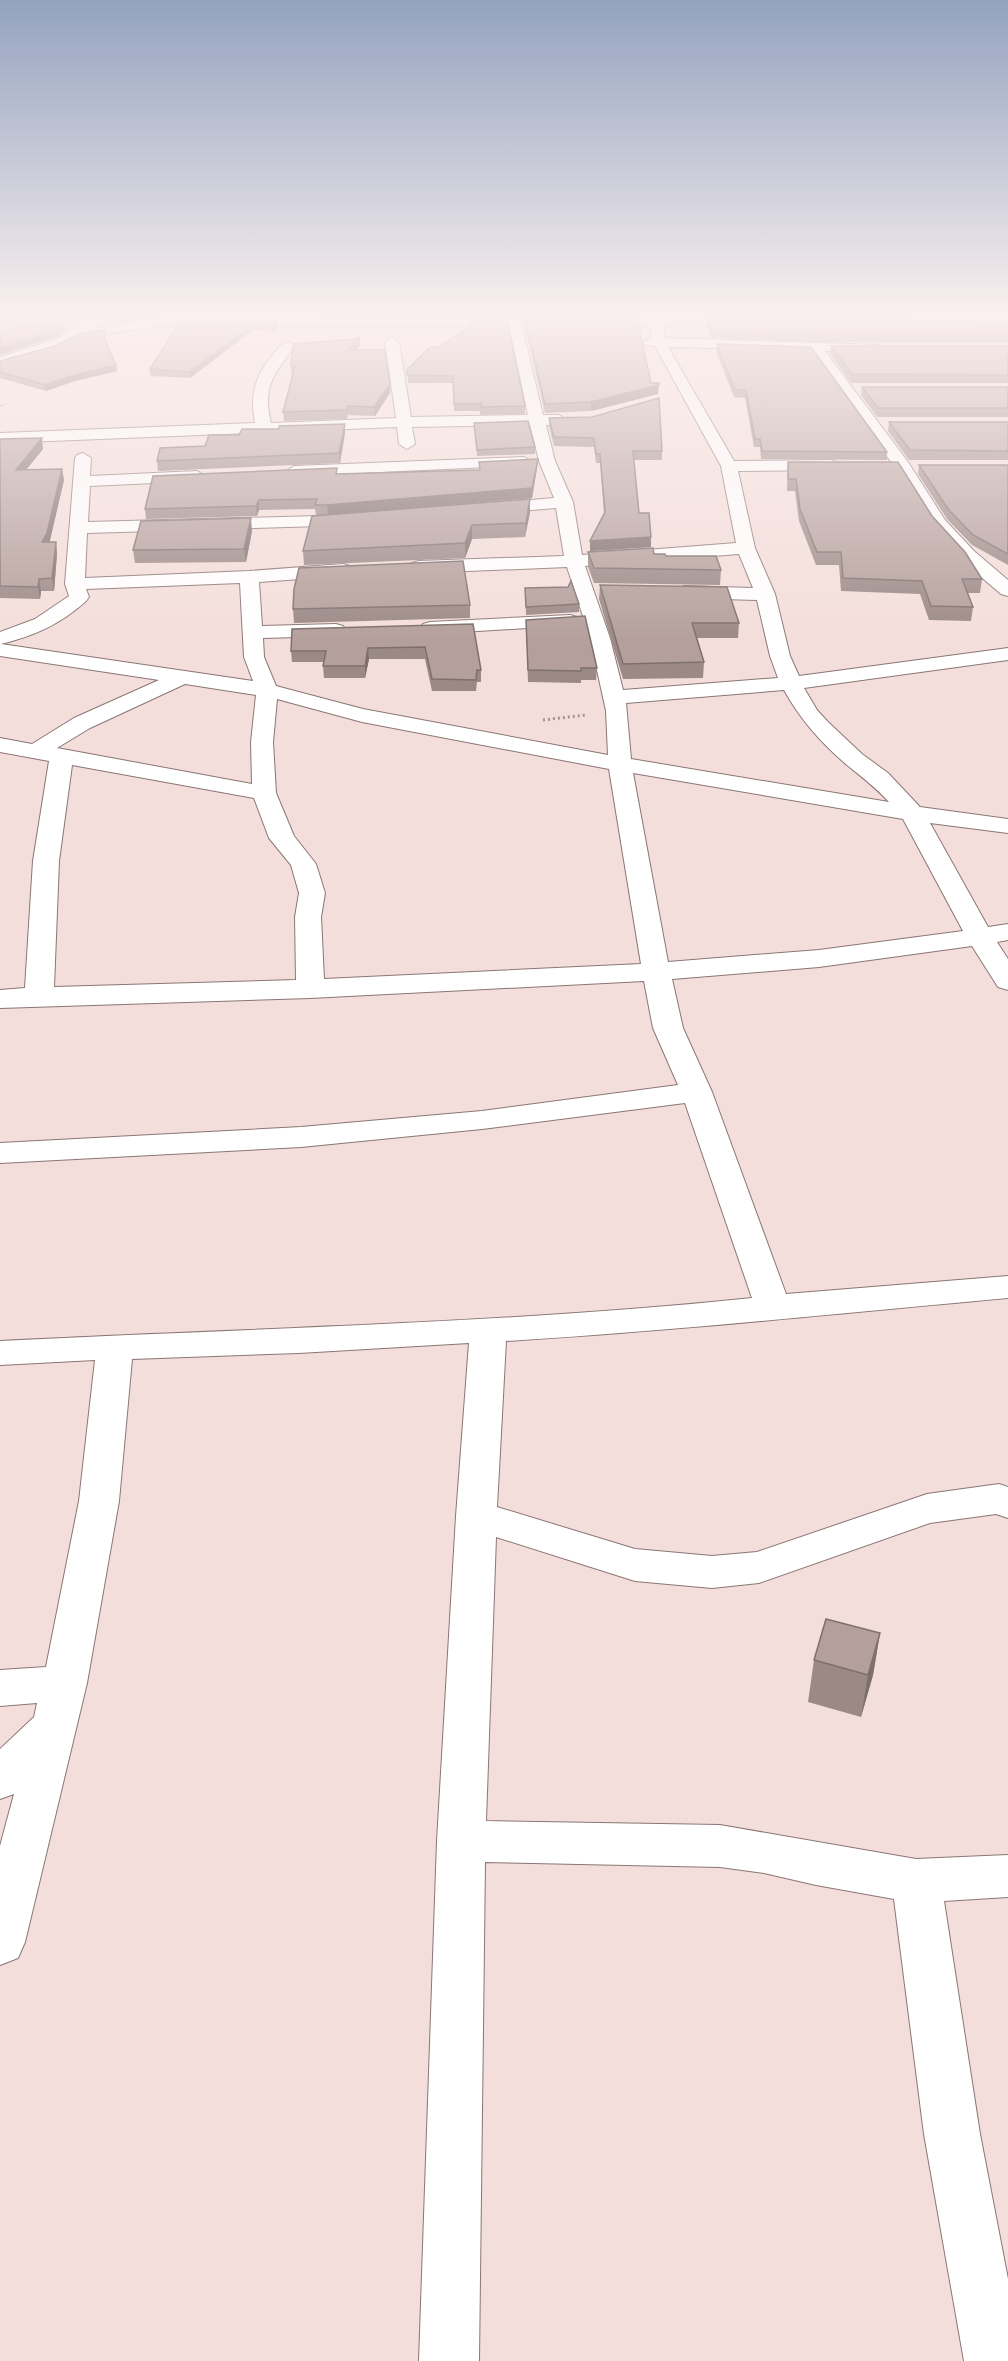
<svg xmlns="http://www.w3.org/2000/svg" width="1008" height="2361" font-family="'Roboto Serif',serif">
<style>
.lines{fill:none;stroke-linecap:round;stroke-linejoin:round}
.street-casing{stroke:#8a7674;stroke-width:2}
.path-far1{stroke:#a49391;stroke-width:1.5;stroke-dasharray:1.5 2;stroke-linecap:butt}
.path{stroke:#a49391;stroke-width:3;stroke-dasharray:2 3;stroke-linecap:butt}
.street{fill:#fff;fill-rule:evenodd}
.wall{fill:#9b8986}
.shaded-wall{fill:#7e6f6d}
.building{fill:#b49f9c;stroke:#7e6f6d;stroke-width:1.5}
</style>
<rect width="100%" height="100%" fill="#f4dedb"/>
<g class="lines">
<g class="street-casing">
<path id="street" d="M645 312H657L660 317 751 316 758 320 751 324H663L665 338 879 345 881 348 874 352 825 351 908 462 945 520 974 551 1008 580V596L1001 594 960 559 932 527 894 466 811 350 668 347 734 461 832 460 840 465 832 470 738 471 755 548 775 594 790 656 799 676 1008 648V660L804 688 817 710 828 722 862 754 888 773 920 807 1008 819V833L930 823 988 927 1008 924V940L997 942 1008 959V990L998 987 972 946 819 967 672 979 683 1028 712 1092 786 1294 1008 1276V1298C841 1313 673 1331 506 1341L497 1507 635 1549 712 1556 757 1552 927 1494 999 1484 1008 1487V1518L996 1514 930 1523 759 1583 712 1588 635 1581 496 1537 486 1821 720 1825 916 1859 1008 1855V1897L944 1901 980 2134 1008 2279V2361H964L924 2134 894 1899 816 1885 764 1873 720 1867 485 1862 479 2361H419L437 1841 456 1516 469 1343 299 1353 132 1359 119 1501 87 1683 25 1942 18 1958 0 1965V1846L14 1794 0 1799V1749L34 1717 37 1703 0 1706V1670L46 1667 79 1501 95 1360 0 1365V1341C251 1328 502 1324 752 1298L685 1103 482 1129 301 1147 0 1163V1143L301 1127 482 1111 678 1085 653 1028 644 981 310 998 0 1008V990L25 988 33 861 49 761 0 752V738L32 744 74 718 159 680 0 656V632L35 619 69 596 65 584 75 458 77 455 83 453 91 458 90 476 197 471 205 476 197 481 90 486 88 522 354 515 360 516 363 520 360 524 354 525 87 533 85 578 249 571 343 564 350 566 352 570 350 574 343 576 259 582 262 626 336 624 343 626 346 630 343 634 336 636 263 638 264 657 276 686 363 709 608 755 606 711 590 638 567 567 419 573 412 571 410 567 412 563 419 561 564 556 556 508 486 514 480 513 477 509 480 505 486 504 554 498 539 461 530 425 412 427 415 444 407 449 399 444 397 427 0 443V433L255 423C250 397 254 378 271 357 276 351 280 344 288 342L295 346C274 374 262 386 271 423L396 418 385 342 392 338 399 342 411 417 528 415 509 325H164L81 337 55 350 0 365V357L57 339 93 317 100 321 94 328 164 317 520 318 543 415H559L567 420 559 425H546L555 461 573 502 582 555 736 543 721 466 655 346 645 345 643 342 652 338 650 325H593L586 321 593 317H647ZM739 554 753 588 685 586 678 588 675 592 678 596 685 598 757 600 770 656 778 678 623 690 610 638 585 566ZM240 583 244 657 253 681 1 644C34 636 61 624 86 601L89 597 86 589ZM185 684 256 695 251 742 252 784 57 748 90 728ZM784 690C800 719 821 743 847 765 862 777 875 787 889 802L631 759 626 703ZM277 699 362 722 609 769 641 964 324 979 321 917 325 893 316 864 294 836 276 793 273 742ZM72 765 254 798 269 838 291 865 299 893 295 917 296 980 54 987 59 861ZM633 773 903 819 963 931 819 950 668 962Z
M866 316H1008V324L861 323 859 320Z
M524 457 532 462 530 465 294 476 286 471 294 466Z
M570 615 577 617 580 621 577 625 430 634 423 632 420 628 423 624 430 622Z"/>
</g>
<path class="path-far1" d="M0 406 7 404"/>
<path class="path" d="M543 720 586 715"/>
<use href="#street" class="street"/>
</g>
<path class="wall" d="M188 312H279L277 315H188Z
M293 312H386L383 315H294Z
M466 312H635V315H467Z
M717 312H905L717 314Z
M994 312H1008V314H996Z
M525 319 651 383 658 394 591 411 545 413 525 326Z
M707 319 912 321 1008 322V342H816L711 338 707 327Z
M470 321 525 406V414L480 415V411H454L453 383H408L407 370 470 325Z
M180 322H277V332L253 330 190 378 150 376V369Z
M360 336V345L356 350 390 393 375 416 348 415 347 419 284 421 283 412 293 374H291V366Z
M106 340 117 371 75 381 46 391 0 378V361Z
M717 344 887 452V460L761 459 760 447H754L745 398 734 397 716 351Z
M831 346H1008V383H851L830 354Z
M862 387H1008V417H877L861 395Z
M549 418 662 451V460H634L639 513 651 537V547L590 551V541L604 513 600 463H596L594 447 554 446 549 426Z
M889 422H1008V460H909L888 431Z
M474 423 535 447V454L477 456Z
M345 433 340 463 158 471 157 461 205 446Z
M0 439 43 449 26 470 62 469 64 480 49 542H56L57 554 54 591H41L40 599 0 598Z
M538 459 537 468 532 498 366 512 530 499V512L525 537 472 539 465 558 304 565 303 551 316 515 315 509 259 510 257 516 146 519 145 509 337 474 479 470V462Z
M788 462 932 516 982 579 980 593H967L973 607 971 621 929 620 920 594 841 591 839 565H816L799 521 795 491H787Z
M919 465H1008V565L972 545 947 519 918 474Z
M252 531 246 562 135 563 133 550Z
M588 552 654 554 666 556 721 570 720 585 594 583 588 567Z
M600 585 739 623 738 638H697L704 662 703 678 623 679 599 599Z
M525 588 579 604V612L526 615Z
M470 605V618L294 623 293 609Z
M526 620 597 668 596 680H581V683L528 682Z
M473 624 481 670V682H477L476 691H432L425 659H369L365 678H324L323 666 324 662H292L291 651Z
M880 1633 873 1675 861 1717 808 1702 814 1660Z"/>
<path class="shaded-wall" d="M253 325V330L190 378 189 372Z
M65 326V331L56 337 0 355V348Z
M360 336V345L349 359V350Z
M116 365 117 371 75 381 46 391 45 385 75 375Z
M390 384V393L375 416 374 407Z
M659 385 658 394 591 411V402Z
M345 424V433L340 463 339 453Z
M42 438 43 449 17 481 16 470Z
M538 459 537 468 532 498 328 515 327 505Z
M62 469 64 480 49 545 42 542Z
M530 499V512L525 537 526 523Z
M259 500V510L257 516 256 506Z
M251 518 252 531 246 562 244 549Z
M472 525V539L465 558V543Z
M651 537V547L590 551V541Z
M56 542 57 554 54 591 52 578Z
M39 579 41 591 40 599 38 587Z
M368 648 369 659 365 678V666Z
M880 1633 873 1675 861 1717 868 1675Z"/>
<path class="building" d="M911 318 912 321 1008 322V334H817L712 330 707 319Z
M525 319H637L651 383H659V385L591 402 545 404Z
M0 321 65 326 55 331 0 348Z
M470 321H507L525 406 480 407 482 404H454L453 376 407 375V370L430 347H439L471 325Z
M180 322H277V326L253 325 189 372 150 369Z
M105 330V339L116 365 75 375 45 385 0 372V361L55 346 81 333Z
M360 336 349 350H385L390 384 374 407 348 406 347 410 283 412 295 366H291L293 344 355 339Z
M717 344 811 347 887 452 762 451 760 439H755L746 390H735Z
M831 346H1008V375L852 374Z
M862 387H1008V408H878Z
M659 398 662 451H633L639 513H649L651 537 590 541 605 512 600 454H596L594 438 554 437 549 418 592 417Z
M528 421 535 447 477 450 474 423Z
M889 422H1008V451L910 450Z
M345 424 339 453 157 461 160 448 205 446 209 435H239L242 429H279V426Z
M42 438 16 470 62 469 47 533 42 542H56L52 578 39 579 38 587 0 586V439Z
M538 459 532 488 327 505H315L317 499 259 500 256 506 145 509 153 476 337 468 336 474 480 470 479 462Z
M788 462H898L932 516 965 552 982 579H962L973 607 931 606 922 581 843 578 841 552H817L800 509 796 479H788Z
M919 465H1008V554L973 535 948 509Z
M530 499 526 523 472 525 465 543 303 551 312 516Z
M251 518 244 549 133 550 141 521Z
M653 548 654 554H665L666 556H716L721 570 594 568 588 552Z
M463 561 470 605 293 609 294 589 299 568Z
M571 581 579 604 526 607 525 588 568 587Z
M600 585 727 587 739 623H692L704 662 623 664Z
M585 616 597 668H581V671L528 670 526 620Z
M473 624 481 670H477L476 680 432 679 425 647 368 648 365 666H323L326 651H291L292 629Z
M826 1619 880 1633 868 1675 814 1660Z"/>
<linearGradient id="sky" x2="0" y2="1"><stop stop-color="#93a2bf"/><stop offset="0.49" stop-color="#faf0ef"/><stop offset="1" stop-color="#faf0ef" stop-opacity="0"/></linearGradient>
<rect width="1008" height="642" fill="url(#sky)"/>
</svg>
